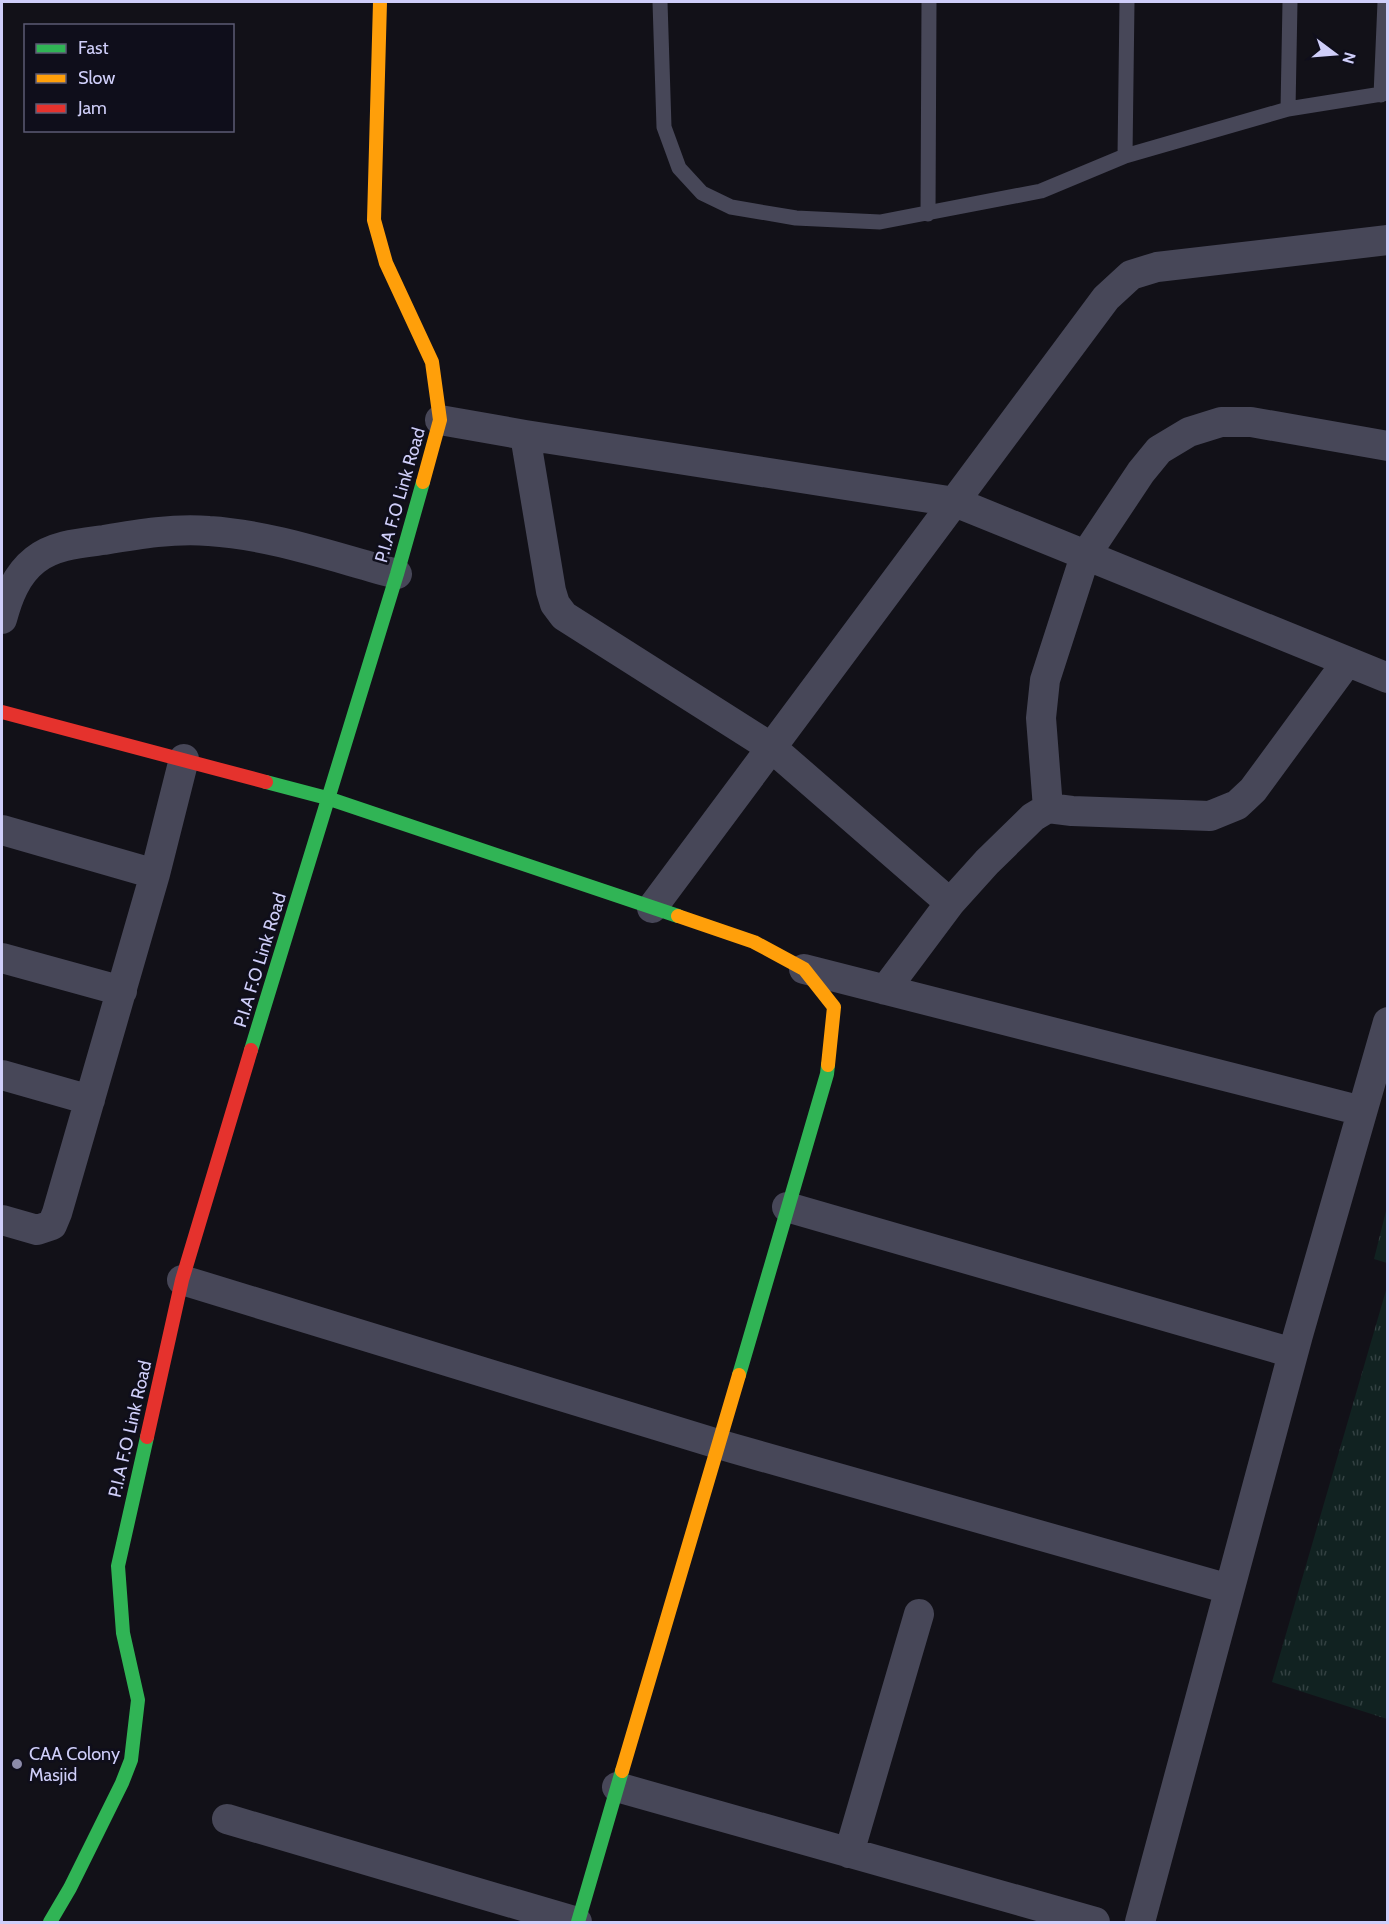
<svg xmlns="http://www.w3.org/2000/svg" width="1389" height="1924" font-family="Cabin,sans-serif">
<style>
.grass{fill:url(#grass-tufts)}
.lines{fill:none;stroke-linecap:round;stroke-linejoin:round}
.lane{stroke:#474758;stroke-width:15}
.street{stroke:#474758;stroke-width:30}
.fast{stroke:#30b455;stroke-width:14}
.slow{stroke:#ff9f0a;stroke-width:14}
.jam{stroke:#e5322d;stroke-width:14}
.poi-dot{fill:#8d8caa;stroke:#0f0e1b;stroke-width:2}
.labels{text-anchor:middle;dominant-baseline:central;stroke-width:5;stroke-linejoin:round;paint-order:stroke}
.street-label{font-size:18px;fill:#cfcef9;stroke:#0f0e1b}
.poi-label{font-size:18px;fill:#cfcef9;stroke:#0f0e1b;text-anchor:start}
</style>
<defs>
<pattern id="grass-tufts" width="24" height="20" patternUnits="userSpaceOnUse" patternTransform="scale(1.5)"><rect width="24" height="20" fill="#112221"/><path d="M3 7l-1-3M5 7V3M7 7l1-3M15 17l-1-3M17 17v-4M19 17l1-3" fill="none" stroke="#334142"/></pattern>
</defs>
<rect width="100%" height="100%" fill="#121118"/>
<path class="grass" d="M1387 1207 1388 1263H1387L1374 1259Z
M1387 1287 1388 1719H1387L1272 1682Z"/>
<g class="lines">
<path class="lane" d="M660 2 664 127 679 168 702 193 731 207 796 218 880 222 1041 191 1125 156 1288 109 1388 93
M1381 95 1385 2
M1288 109 1290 2
M1125 156 1127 2
M928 214 929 2"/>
<path class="street" d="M440 420 525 435 955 502 1388 678
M525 435 551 591 555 604 564 616 772 748 950 903
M2 619C8 597 16 575 35 560 54 545 81 543 104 540 139 534 175 528 209 531 272 535 336 558 397 574
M1048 808 1041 718 1045 680 1085 556 1141 472 1159 450 1189 432 1221 422H1251L1388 446
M2 830 155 874
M652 908 1106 298 1131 275 1157 267 1388 240
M2 958 122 991
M804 969 1362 1111
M885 990 950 903 987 862 1033 817 1048 808 1072 811 1210 816 1237 805 1253 790 1347 662
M2 1075 90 1100
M787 1207 1293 1353
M2 1220 37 1230 52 1225 57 1213 155 874 184 759
M182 1280 718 1444 1229 1589
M617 1787 1095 1922
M227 1819 577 1922
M849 1853 919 1614
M1140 1922 1298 1335 1388 1022"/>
<path class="fast" d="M266 782 327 798 678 916
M251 1050 397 574 423 482
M739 1375 827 1074 828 1065
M50 1922 70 1888 122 1783 131 1760 138 1700 123 1633 118 1566 147 1437
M578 1922 622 1771"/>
<path class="slow" d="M380 2 374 220 386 263 432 362 440 420 423 482
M678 916 754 942 804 969 834 1007 828 1065
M622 1771 739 1375"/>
<path class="jam" d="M2 712 266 782
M147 1437 182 1280 251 1050"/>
</g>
<circle class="poi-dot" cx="17" cy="1764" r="6"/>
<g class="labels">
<g class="street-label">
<text transform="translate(400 495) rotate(-74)">P.I.A F.O Link Road</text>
<text transform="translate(260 960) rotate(-73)">P.I.A F.O Link Road</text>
<text transform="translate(130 1429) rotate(-77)">P.I.A F.O Link Road</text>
</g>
<g class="poi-label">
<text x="29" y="1754">CAA Colony<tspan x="29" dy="21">Masjid</tspan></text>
</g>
</g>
<rect width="1389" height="1924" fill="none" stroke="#cfcef9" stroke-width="6"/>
<rect x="24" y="24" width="210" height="108" fill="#0f0e1b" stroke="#5c5b74" stroke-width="1.5"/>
<rect x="36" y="44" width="30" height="9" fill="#30b455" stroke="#5c5b74" stroke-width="1.5"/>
<text x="78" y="54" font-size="18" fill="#cfcef9">Fast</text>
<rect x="36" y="74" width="30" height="9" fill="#ff9f0a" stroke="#5c5b74" stroke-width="1.5"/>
<text x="78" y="84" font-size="18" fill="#cfcef9">Slow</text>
<rect x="36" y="104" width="30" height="9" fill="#e5322d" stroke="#5c5b74" stroke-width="1.5"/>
<text x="78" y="114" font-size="18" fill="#cfcef9">Jam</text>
<g transform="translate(1335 54) rotate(106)" stroke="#0f0e1b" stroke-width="4.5" paint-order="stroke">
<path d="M0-4.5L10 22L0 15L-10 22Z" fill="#cfcef9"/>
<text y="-9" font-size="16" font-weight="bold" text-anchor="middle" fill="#cfcef9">N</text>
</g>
</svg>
